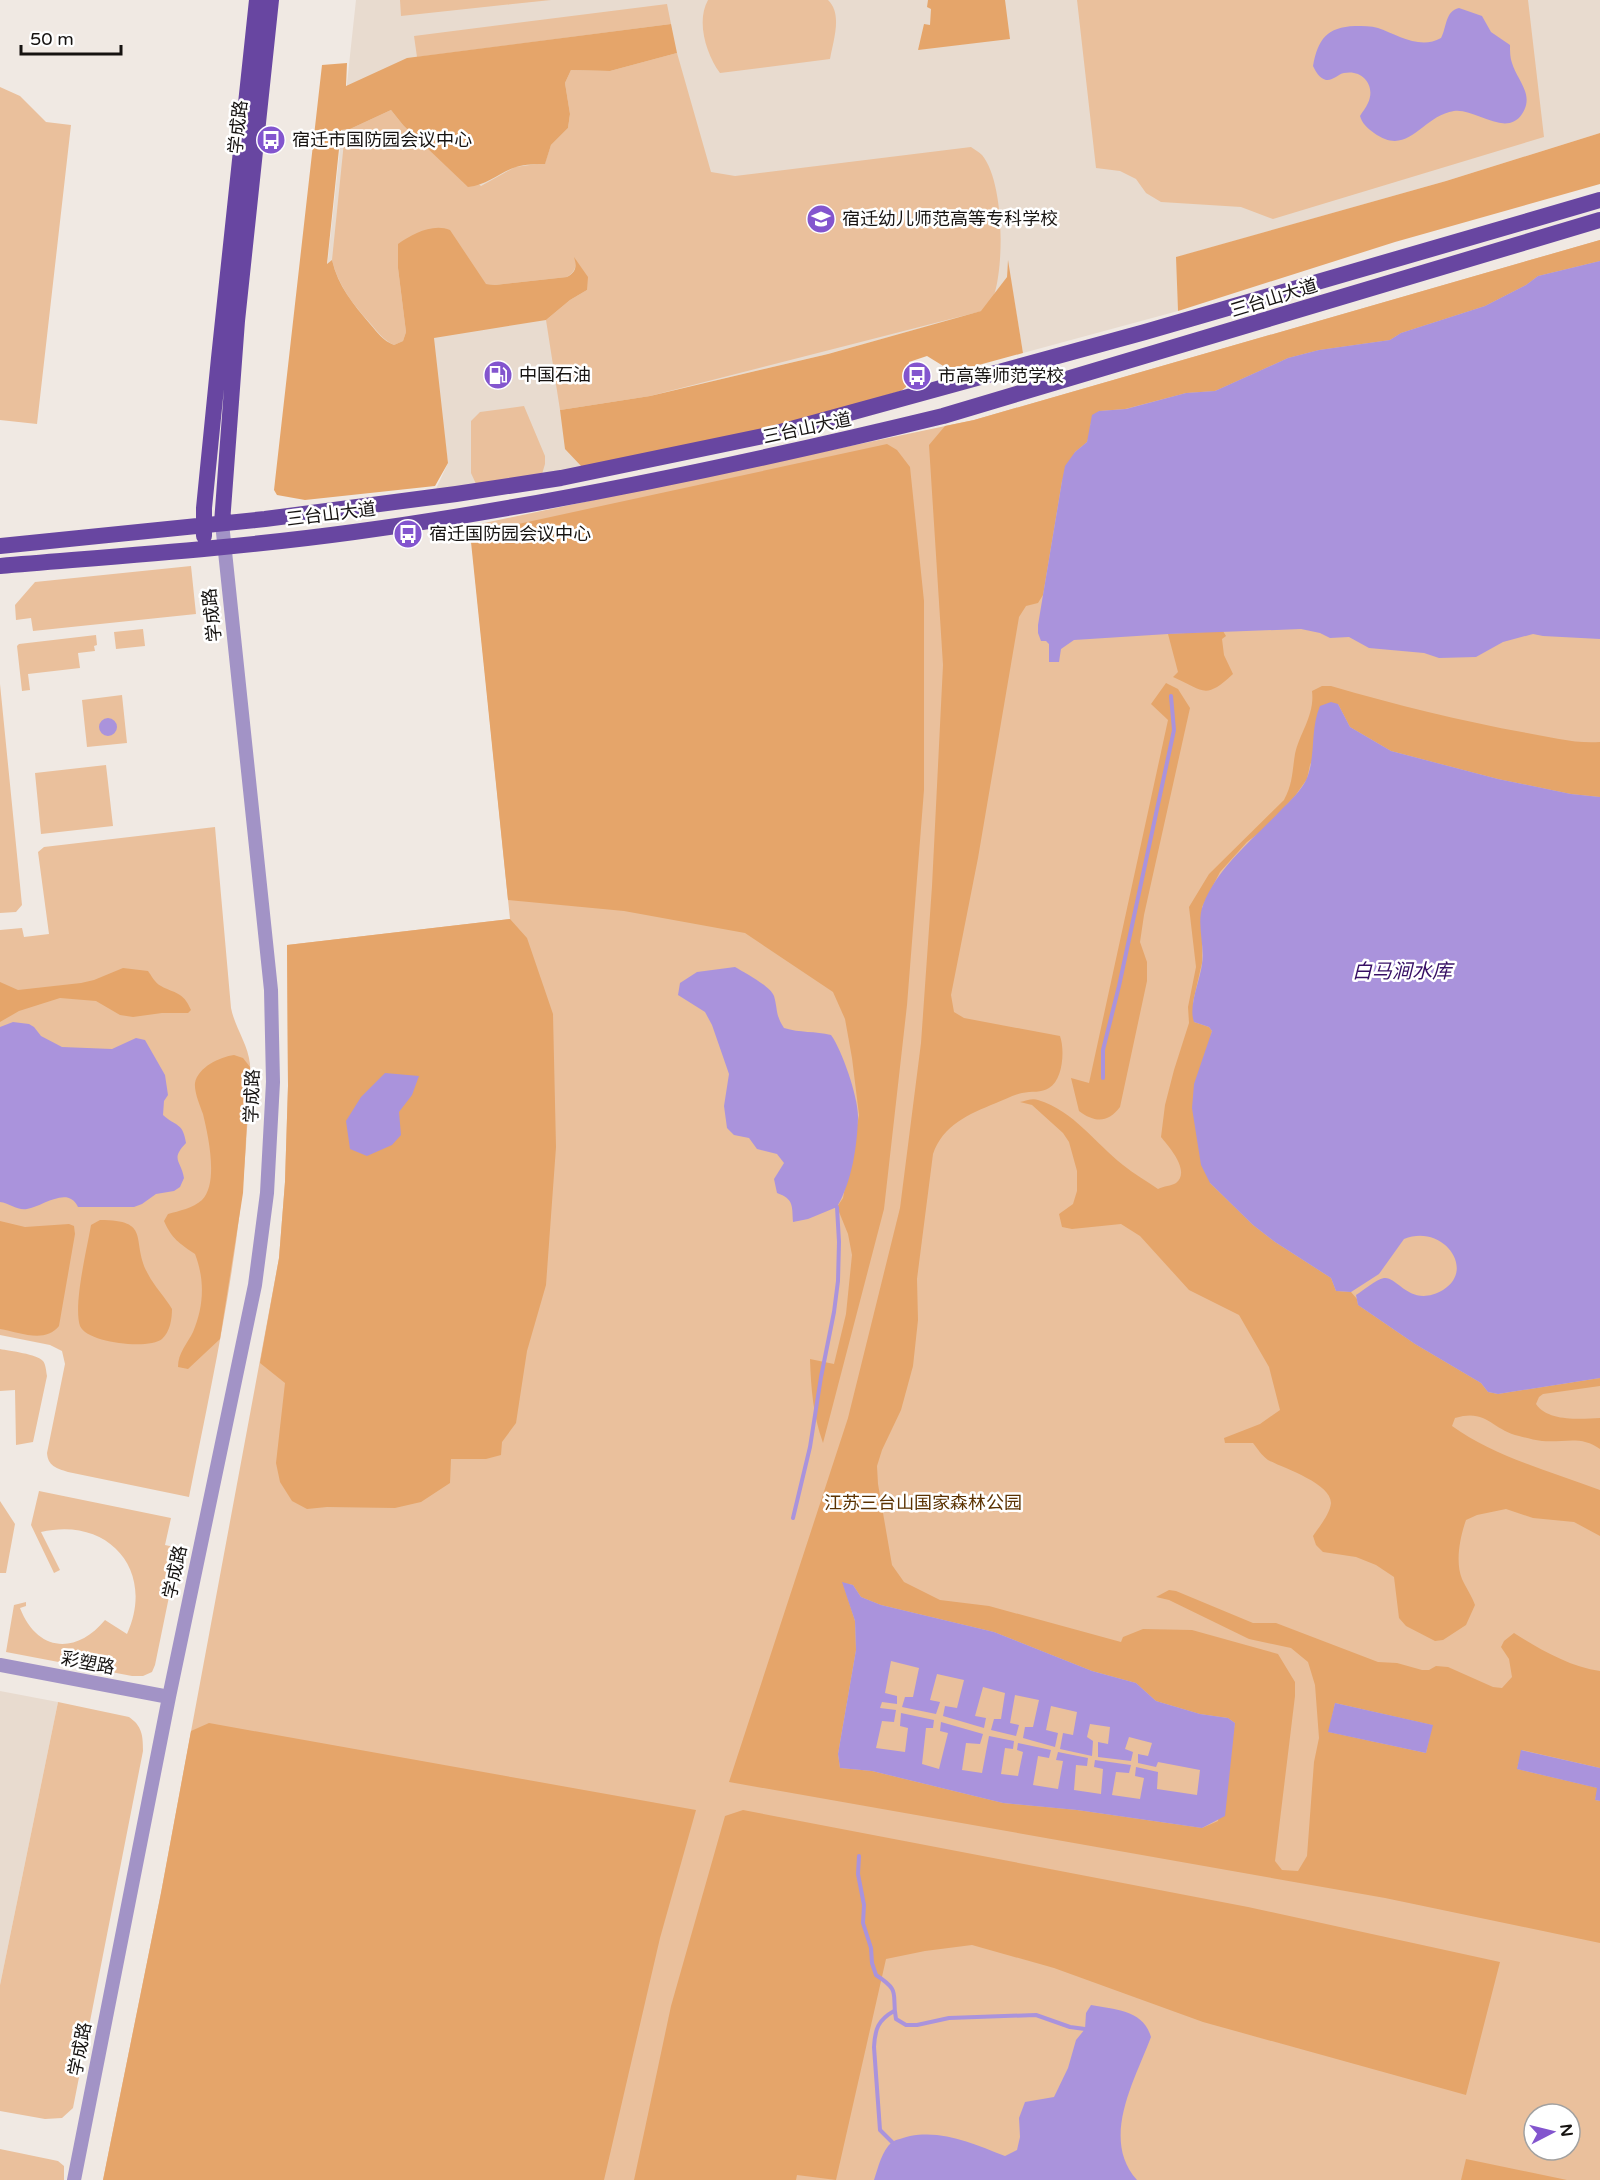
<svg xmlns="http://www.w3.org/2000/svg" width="1600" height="2180" font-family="'Varela Round','Noto Sans SC',sans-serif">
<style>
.built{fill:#e8dbcf}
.green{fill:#eac09c;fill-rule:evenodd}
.forest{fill:#e5a56a;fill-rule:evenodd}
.water{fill:#aa93dc;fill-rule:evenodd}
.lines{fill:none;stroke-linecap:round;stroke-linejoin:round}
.stream{stroke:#aa93dc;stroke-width:4}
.minor{stroke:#a293c6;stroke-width:14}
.major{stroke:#6846a1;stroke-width:16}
.labels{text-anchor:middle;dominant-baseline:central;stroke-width:5;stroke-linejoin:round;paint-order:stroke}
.street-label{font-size:18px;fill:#161311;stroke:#fff}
.poi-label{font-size:18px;fill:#161311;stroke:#fff;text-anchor:start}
.park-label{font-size:18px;fill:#5b3201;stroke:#fff}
.water-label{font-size:20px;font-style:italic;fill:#360e64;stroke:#fff}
</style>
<rect width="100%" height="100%" fill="#f0e9e3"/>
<path class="built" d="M356 0H1600V133L1446 181 1177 257 1178 311 1023 353 1008 264 1007 277 982 311 828 354 650 396 560 410 582 467 435 491 448 463 442 418 311 416Z
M0 1691 58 1702 0 1985Z"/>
<path class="green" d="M400 0H551L401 16Z
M708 0H828C843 14 833 41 830 59L720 73C706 54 696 21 708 0Z
M1077 0H1528L1544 137 1273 219 1241 207 1161 202 1146 193 1136 179 1120 171 1096 168Z
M667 4 671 24 417 57 414 36Z
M677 53 711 172 735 176 971 147C974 149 979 152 982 155 1004 182 1004 260 995 292 993 299 986 306 982 311L650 396 560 410 546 320 570 300 587 290 575 259C577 268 574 272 567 277L495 285 485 284 449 230 398 268 406 332 403 341 394 345C382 339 378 332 369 322 352 303 338 285 332 260L344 142 350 129 391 110 403 125 481 186 515 167 545 163 551 145 568 128 570 114 565 83 571 70 610 71Z
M0 87 20 96 46 122 71 125 37 424 0 420Z
M1600 240V2180H103L161 1893 279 1258 285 1182 288 1086 287 945 510 919 470 526 974 420ZM1534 2114H1570V2150H1534Z
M524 406 545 456V464L542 474 476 484 471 473V421L480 412Z
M191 566 196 614 33 631 31 618 16 620 15 605 35 582Z
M143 629 145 646 116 649 114 632Z
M96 635 97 645 94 646 95 651 78 653 80 668 28 674 30 690 22 691 17 646 19 644Z
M0 684 22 905 16 912 0 913Z
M122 695 127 743 87 747 82 700Z
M106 765 113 826 41 834 35 773Z
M215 827 231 1008C235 1028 248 1044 250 1064 252 1091 247 1119 246 1146 238 1265 212 1381 189 1497L68 1472C56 1468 48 1466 47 1453L65 1364 62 1351 50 1345 0 1335V930L22 928 24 937 49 934 38 852 44 847Z
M0 1349C10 1351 37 1354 43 1361 46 1365 46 1371 47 1376L33 1442 16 1445 15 1390 0 1391Z
M39 1491 171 1518 165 1545 179 1548 155 1665 152 1672 143 1676H132L6 1652 14 1605 26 1602V1606L20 1608C37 1652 76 1655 105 1620L127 1634C156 1570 108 1516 41 1532L60 1570 54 1573 31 1525Z
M0 1501 15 1524 6 1573H0Z
M58 1702 129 1717C142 1726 143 1735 143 1751L73 2108 62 2118 45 2119 0 2111V1985Z
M0 2149 58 2161 64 2166V2180H0Z"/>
<path class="forest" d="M928 0H1005L1010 39 918 50 924 24 930 25 931 9 927 7Z
M671 24 677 53 610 71 571 70 565 83 570 114 568 128 551 145 545 164C536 164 526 164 516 167 498 173 488 185 468 187L403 125 391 110 350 129 341 130 327 264 332 260C338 286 353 304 370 324 378 333 382 340 394 345L403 341 406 332 398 268V244C412 234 433 223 450 230L486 284 495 285 567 277C576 272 577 267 574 257L588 277 587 290 570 300 546 320 434 338 447 454 448 463 435 486 305 500 277 495 274 490 322 65 347 63 346 86 407 58Z
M1600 133V184L1395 242 1178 311 1176 257 1446 181Z
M1600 240V261L1538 276 1526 285 1485 306 1401 333 1390 340 1319 350 1288 358 1215 391 1186 393 1125 409 1099 411 1090 425V433L1087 442 1075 452 1062 481 1043 595 1038 603 1026 606 1019 617 978 858 951 995 954 1012 964 1018 1060 1036C1065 1050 1063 1080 1049 1088 1042 1093 1031 1091 1022 1093 1013 1095 1004 1100 996 1103 969 1114 943 1125 933 1154L917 1279 918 1320 913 1366 901 1410 882 1450 877 1466 878 1484 892 1565 904 1582 940 1600 989 1606 1121 1642 1123 1637 1143 1629 1192 1630 1278 1654 1295 1682V1696L1275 1861 1282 1870 1298 1871 1307 1856 1314 1762 1319 1738 1315 1685 1308 1662 1291 1648 1249 1639 1169 1600 1156 1597 1169 1590 1176 1591 1253 1623H1276L1378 1662 1397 1663 1422 1670H1429L1436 1666 1448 1667 1493 1687 1502 1688 1512 1677 1509 1659 1501 1647 1504 1641 1514 1633C1539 1649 1570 1667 1600 1671V1768L1522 1750 1517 1769 1598 1788 1595 1800 1600 1801V1943L1385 1898 729 1782 848 1418 900 1208 921 1043 932 886 943 665 929 445 945 426 974 420ZM843 1583 853 1585 861 1597 881 1605 994 1632 1092 1671 1136 1683 1156 1701 1200 1714 1228 1718 1235 1723 1218 1821 1202 1828 1077 1810 1003 1803 872 1771 840 1768 838 1754 856 1650 855 1621ZM1335 1703 1432 1725 1426 1753 1329 1732Z
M1008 260 1023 353 953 372 927 356 909 362 906 387 901 391 769 429 582 467 565 449 560 410 650 396 828 354 981 311 1007 277Z
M887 444 897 450 910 467 924 601V790L907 1005 884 1209 823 1443C813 1415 811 1388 810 1359L834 1364 846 1314 852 1255 848 1234 837 1207 843 1198 859 1115 852 1058 845 1019 833 992 745 933 624 911 508 900 471 542 482 532 495 529Z
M1223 631 1226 636 1222 639 1224 655 1233 674C1204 701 1204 690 1173 677L1178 672 1168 634Z
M1166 683 1178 689 1190 708 1144 915 1140 942 1147 962V981L1120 1107C1108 1123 1095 1123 1079 1111L1071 1078 1089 1083 1168 720 1151 704Z
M1322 686H1331C1396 705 1461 721 1527 733 1551 737 1576 744 1600 742V797L1571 794 1498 779 1391 751 1350 727 1338 704 1310 765 1307 779 1295 796 1263 830 1247 842 1220 872 1202 907V963L1193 1002 1194 1022 1209 1027 1212 1031 1206 1054 1210 1183 1253 1225 1275 1242 1331 1278 1336 1291 1351 1292 1357 1299 1358 1305 1415 1344 1481 1383 1488 1392 1498 1394 1600 1378V1386L1543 1394 1539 1397 1536 1404C1548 1422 1581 1419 1600 1418V1449C1581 1435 1564 1443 1542 1441 1534 1440 1527 1438 1519 1436 1492 1430 1487 1408 1455 1418L1452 1426C1495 1457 1550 1471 1600 1490V1536L1574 1522 1533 1518 1506 1509 1477 1515 1466 1520C1460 1537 1455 1562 1462 1579 1466 1588 1472 1596 1475 1605L1466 1625 1443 1640 1435 1641 1406 1626 1399 1618 1394 1577 1376 1565 1356 1557 1323 1552 1316 1545 1313 1536C1319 1527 1330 1514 1331 1503 1331 1483 1283 1468 1268 1460 1262 1456 1257 1448 1253 1443H1225L1224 1438 1260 1424 1280 1410 1269 1367 1239 1315 1189 1290 1140 1236 1121 1224 1072 1229 1062 1227 1059 1214 1073 1204 1077 1191V1171L1069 1142 1063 1133 1032 1105 1020 1102C1026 1101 1032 1098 1038 1100 1074 1111 1095 1143 1123 1165 1134 1174 1147 1181 1158 1189 1164 1186 1171 1186 1176 1183 1191 1171 1169 1147 1161 1137L1165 1105 1174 1070 1189 1023 1188 1007 1196 967 1189 907 1209 874 1284 800C1293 783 1292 772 1295 754 1300 732 1315 715 1312 691Z
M510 919 527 938 553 1014 556 1147 546 1285 527 1351 516 1423 502 1442 501 1455 486 1459H451L450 1483 421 1502 395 1508 327 1507 307 1509 292 1501 280 1482 276 1463 285 1383 260 1363 279 1258 285 1182 288 1086 287 945Z
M123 968 148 971C151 975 155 983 161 986 175 994 183 991 191 1010L188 1013H162L133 1017 120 1015 96 1001 60 998 19 1011 0 1022V982L18 990 81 983 94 980Z
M234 1055 243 1058 250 1067 243 1193 220 1339 188 1369 178 1367C178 1353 187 1344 193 1332 204 1306 205 1280 195 1254 179 1243 172 1239 164 1221L168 1214C179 1211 193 1208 202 1200 219 1183 208 1135 203 1114 200 1106 194 1092 195 1083 198 1067 220 1057 234 1055Z
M100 1220C153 1220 130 1241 148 1274 154 1286 165 1297 172 1309 172 1319 170 1332 162 1339 149 1350 87 1343 80 1326 73 1305 87 1249 91 1225Z
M0 1221 25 1227 69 1224 74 1226 75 1234 59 1326C45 1344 19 1332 0 1329Z
M209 1723 696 1810 660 1938 604 2180H103L161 1893 191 1731Z
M743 1810 1248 1907 1500 1962 1466 2095 1203 2022 1054 1968 972 1945 925 1951 886 1959 836 2180 797 2175 796 2180H634L671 2006 725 1816Z
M1466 2159 1567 2180H1461Z"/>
<path class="water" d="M1459 8 1482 16 1491 32 1510 45C1510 51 1510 58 1512 63 1517 80 1535 95 1522 114 1506 138 1475 108 1454 111 1421 116 1409 158 1374 133 1367 128 1362 123 1360 116 1362 112 1366 108 1368 103 1376 86 1363 69 1344 73 1338 74 1333 81 1326 80 1319 78 1316 72 1313 66 1318 39 1327 27 1355 26 1363 26 1371 26 1378 28 1398 35 1420 50 1441 38 1447 27 1445 11 1459 8Z
M1600 261V639L1543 636 1533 634 1503 642 1476 657 1439 658 1424 653 1369 648 1349 637 1330 638 1320 633 1301 629 1168 634 1074 640 1061 649 1059 662H1049V644L1046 641H1041L1038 633V625L1062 481 1065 466 1075 452 1087 442 1092 415 1099 411 1126 409 1186 393 1215 391 1288 358 1319 350 1390 340 1401 333 1485 306 1526 285 1538 276Z
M1331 702 1338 704 1350 727 1391 751 1498 779 1571 794 1600 797V1378L1498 1394 1488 1392 1481 1383 1415 1344 1358 1305 1356 1295C1364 1290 1375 1280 1384 1278 1398 1276 1410 1309 1443 1290 1477 1269 1442 1223 1404 1239L1379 1274 1351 1292 1336 1291 1331 1278 1275 1242 1253 1225 1210 1183 1201 1165 1192 1108 1194 1084 1212 1031 1209 1027 1194 1022C1188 1006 1200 981 1202 964 1205 945 1196 923 1203 905 1219 865 1253 840 1281 810 1290 801 1302 790 1307 778 1316 755 1310 729 1320 706Z
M99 727a9 9 0 1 1 18 0a9 9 0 1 1-18 0Z
M735 967C745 973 770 986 774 996 778 1010 775 1014 784 1028 800 1033 815 1031 831 1035 842 1050 859 1099 858 1118 857 1147 852 1181 837 1207L808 1219 793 1222C792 1206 794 1199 777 1193L774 1179 784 1163 777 1154 757 1149 749 1138 734 1135 727 1128 724 1106 729 1074 712 1025 705 1012 678 995 680 983 697 972Z
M13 1022 29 1024 34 1027 41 1036 62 1047 112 1049 136 1038 145 1040 165 1075 168 1095 164 1101 163 1115C176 1127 183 1122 186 1143 170 1160 181 1160 184 1178L180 1187 174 1191 156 1194 142 1204 134 1207H78C68 1185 42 1207 27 1209 18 1211 9 1203 0 1202V1027Z
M385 1073 419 1076 412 1095 399 1112 401 1135 392 1145 367 1156 350 1149 346 1121 361 1097Z
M842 1582 853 1585 861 1597 881 1605 994 1632 1092 1671 1136 1683 1156 1701 1200 1714 1228 1718 1235 1723 1225 1816 1202 1828 1077 1810 1003 1803 872 1771 840 1768 838 1754 856 1650 855 1621ZM891 1661 919 1668 913 1697H905L902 1707 936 1714 940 1702 930 1700 937 1674 964 1680 957 1708 945 1706 943 1716 984 1728 986 1718 975 1716 983 1687 1005 1693 1001 1719H994L991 1730 1016 1736 1019 1725 1010 1723 1015 1695 1039 1700 1033 1727H1025L1023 1738 1055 1747 1058 1733 1046 1730 1051 1706 1077 1712 1073 1735 1063 1733 1060 1749 1092 1756 1093 1741 1087 1737 1090 1724 1110 1727 1108 1744 1098 1742V1757L1131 1761 1133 1752 1125 1749 1129 1737 1152 1743 1148 1756 1138 1754V1763L1156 1767 1158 1762 1200 1770 1197 1795 1157 1789 1158 1772 1136 1767 1135 1776 1144 1778 1140 1799 1112 1795 1116 1772 1129 1773 1131 1765 1095 1760 1094 1767 1103 1769 1101 1794 1074 1790 1076 1765 1087 1766 1088 1758 1058 1752 1056 1760 1063 1761 1058 1789 1033 1785 1038 1756 1049 1758 1051 1750 1018 1743 1017 1750 1023 1752 1018 1776 1001 1774 1005 1748 1013 1749 1014 1741 989 1736 982 1773 962 1770 966 1743 980 1744 983 1734 941 1722 940 1731 948 1733 939 1769 922 1764 926 1728H933L934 1720 901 1713 900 1726 908 1728 905 1752 876 1748 882 1721 894 1722 896 1710 880 1708 882 1702 897 1704V1696L885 1693Z
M1335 1703 1433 1725 1426 1753 1328 1732Z
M1521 1750 1600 1768V1801L1595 1800 1597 1788 1517 1769Z
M1091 2005C1115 2010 1143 2009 1151 2037 1135 2080 1100 2139 1137 2180H874C878 2168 882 2150 892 2142 897 2139 904 2138 910 2136 945 2130 973 2144 1005 2156L1017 2150 1020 2137 1019 2118 1025 2102 1054 2097 1068 2068 1076 2040 1085 2029 1086 2013Z"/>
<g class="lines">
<path class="stream" d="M1103 1078V1050L1119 986 1174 730 1171 696
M793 1518 810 1447 821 1377 834 1312 838 1281 839 1242 837 1207
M859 1856 858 1874 864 1905 863 1923 871 1948 872 1963 876 1975C902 1992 891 1993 896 2019L906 2025H917L949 2018 1036 2015 1070 2027 1085 2029
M892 2142 880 2130 874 2047C875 2029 878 2020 894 2011"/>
<path class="minor" d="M0 1665 169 1697
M74 2180 169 1697 255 1285 267 1193 273 1082 271 990 222 523"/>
<path class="major" d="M222 523 237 321 271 0
M204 536V508L219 358 257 0
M0 546 265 519 456 494 561 478 773 434 1145 332 1600 200
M0 566C118 556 237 548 354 532 552 505 749 463 943 416L1600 220"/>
</g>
<defs>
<g id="bus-disc" transform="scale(1.5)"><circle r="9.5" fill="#8355ce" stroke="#fff"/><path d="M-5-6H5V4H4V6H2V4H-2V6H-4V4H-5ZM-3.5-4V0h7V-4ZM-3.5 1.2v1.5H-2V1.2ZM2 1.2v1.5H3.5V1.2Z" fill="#fff"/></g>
<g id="university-disc" transform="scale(1.5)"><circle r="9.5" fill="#8355ce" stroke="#fff"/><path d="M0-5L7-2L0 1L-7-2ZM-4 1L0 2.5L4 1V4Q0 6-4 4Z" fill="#fff"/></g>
<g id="fuel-disc" transform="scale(1.5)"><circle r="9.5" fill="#8355ce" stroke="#fff"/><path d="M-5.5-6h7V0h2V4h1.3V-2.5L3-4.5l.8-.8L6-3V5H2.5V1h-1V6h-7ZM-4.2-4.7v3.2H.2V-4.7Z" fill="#fff"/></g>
</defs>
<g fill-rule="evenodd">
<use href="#bus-disc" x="271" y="140"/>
<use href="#university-disc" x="821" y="219"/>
<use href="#fuel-disc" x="498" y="375"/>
<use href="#bus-disc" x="917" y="376"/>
<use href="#bus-disc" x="408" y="534"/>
</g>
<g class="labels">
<g class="street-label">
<text transform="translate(238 127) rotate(-84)">学成路</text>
<text transform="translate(1274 298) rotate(-17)">三台山大道</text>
<text transform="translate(807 428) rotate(-12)">三台山大道</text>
<text transform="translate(331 514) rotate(-7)">三台山大道</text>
<text transform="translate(212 615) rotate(-96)">学成路</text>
<text transform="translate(252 1096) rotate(-88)">学成路</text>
<text transform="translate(175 1572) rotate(-78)">学成路</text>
<text transform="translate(88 1663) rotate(11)">彩塑路</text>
<text transform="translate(80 2049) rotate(-79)">学成路</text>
</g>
<g class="poi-label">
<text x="292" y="140">宿迁市国防园会议中心</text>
<text x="842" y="219">宿迁幼儿师范高等专科学校</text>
<text x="519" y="375">中国石油</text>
<text x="938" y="376">市高等师范学校</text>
<text x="429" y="534">宿迁国防园会议中心</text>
</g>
<g class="park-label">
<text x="923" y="1503">江苏三台山国家森林公园</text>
</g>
<g class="water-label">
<text x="1402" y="972">白马涧水库</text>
</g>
</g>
<g transform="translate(1552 2132) rotate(83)"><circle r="28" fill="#ffffff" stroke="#a2a1a0" stroke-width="1.5"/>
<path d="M0-4.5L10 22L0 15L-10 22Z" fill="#8355ce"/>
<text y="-9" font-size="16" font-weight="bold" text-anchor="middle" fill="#161311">N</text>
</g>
<path d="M21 45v9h100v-9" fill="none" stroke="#161311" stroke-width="3"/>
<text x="30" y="45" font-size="18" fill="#161311" stroke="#ffffff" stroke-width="4.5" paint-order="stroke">50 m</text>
</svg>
